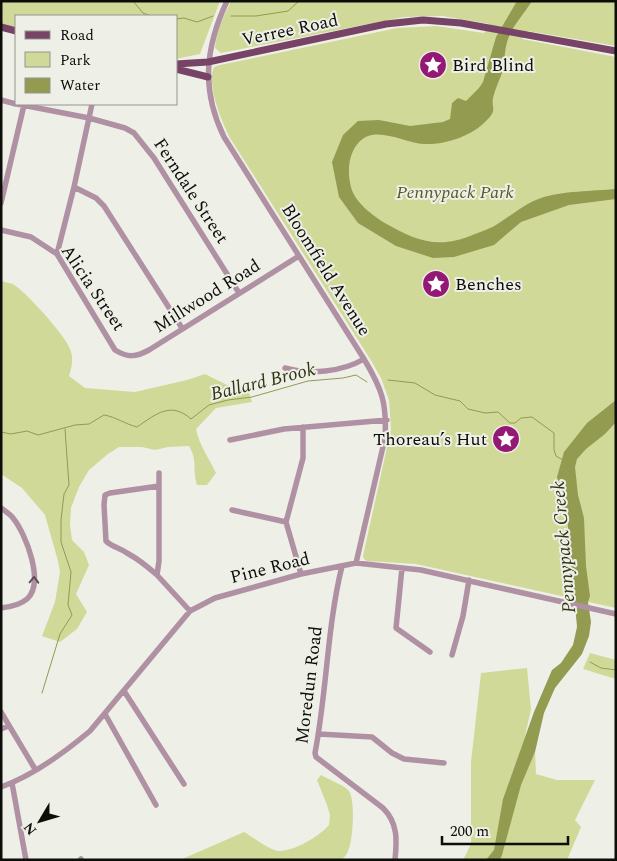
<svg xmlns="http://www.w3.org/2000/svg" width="617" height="861" font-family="Spectral,serif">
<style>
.green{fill:#d0d998}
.water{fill:#929b4f}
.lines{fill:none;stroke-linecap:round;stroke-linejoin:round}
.stream{stroke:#929b4f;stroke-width:1}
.minor{stroke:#b091a4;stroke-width:5.5}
.major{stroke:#774366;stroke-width:7}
.oneway{stroke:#5e4f57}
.labels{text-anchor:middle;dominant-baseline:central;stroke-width:4;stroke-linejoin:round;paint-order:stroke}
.street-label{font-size:18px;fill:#0d0d0a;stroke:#eef0e7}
.poi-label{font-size:18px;fill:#0d0d0a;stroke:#eef0e7;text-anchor:start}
.park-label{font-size:18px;font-style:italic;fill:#555b22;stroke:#eef0e7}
.water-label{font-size:19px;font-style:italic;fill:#323514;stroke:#eef0e7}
</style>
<rect width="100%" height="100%" fill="#eef0e7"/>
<path class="green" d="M1 1H220L200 54 176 59V16H16V28L1 25Z
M231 1H616V46L528 31 522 39 616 57V608L416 564 367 561 364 559 363 556 391 429 389 400 381 378 372 362 230 138C222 122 206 84 214 67L220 65 397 28 436 26 484 33 490 24 442 16 404 17 221 53 215 48C216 31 224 16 231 1Z
M1 281C5 282 9 283 13 284 26 292 65 335 70 349 74 359 72 366 69 376L85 388 135 392 187 380 205 374 229 386H247L252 402 216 408 196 429C199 445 209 458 216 473L207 485H197C192 469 198 461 189 446L168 447 155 450 142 447H119L108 454 89 470 79 487 71 508 70 525 72 540 84 552 89 565 76 594 87 612 77 629 60 642 42 636 55 602 60 572 58 561 45 515 22 488 1 474Z
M590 653 616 660V679L583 669Z
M527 668 531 709 524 741 503 799 523 779 535 752 536 774 557 780H595L575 820 581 827 567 860H463L471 844V762L481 673Z
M321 775C329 780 342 784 348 790 356 797 353 842 348 851 347 855 344 857 341 860H180L244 832C252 837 270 850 278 851 293 852 320 836 329 825L330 815 327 805 317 780Z"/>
<path class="water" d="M517 1H532C524 14 513 25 508 39 504 50 505 62 502 73 499 81 495 89 493 98 491 109 498 109 486 121 472 136 445 145 424 144 404 143 377 125 360 141 348 153 347 172 351 187 354 201 372 215 383 222 416 241 438 250 475 234 483 231 492 228 499 223 513 214 526 203 541 198 561 191 594 191 616 189V199L569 205 521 222 494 245 454 257 433 258 396 246 358 223 339 197 332 162 343 135 358 121 379 120 410 126 443 122 450 119 452 103 458 98 466 101 479 88 483 82 496 37Z
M616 400V422L605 434 586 449 577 459 575 467 578 495 584 518 586 566 590 596 588 602 591 622 589 636 582 654 555 688 544 713 535 752 521 785 502 855 500 860H486L494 850 503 799 534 712 552 670 561 663 573 645 577 627 567 516 557 477 564 452 587 423Z"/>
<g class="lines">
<path class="stream" d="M133 1 143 13 151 16
M231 16H256L288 11 299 1
M176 19 184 18 197 22 213 16
M388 380 415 383 435 395 460 401 468 409 485 413 498 412 510 423H515L521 418 532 417 554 433V450L556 456 563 460
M1 432 11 434 27 431 38 435 75 425 89 424 104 415C116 417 125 424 137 427 156 414 171 401 191 419L209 405 228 400 252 397 308 381 343 378 356 375 367 382
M590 662 601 668 616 670
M42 693 60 634 72 615 68 605 71 572 61 542V520L64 494 69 485 65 429"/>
<path class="minor" d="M227 1C205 48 201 90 224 137L364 359C382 389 387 403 385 438L356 563
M1 100 16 104
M17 104 89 118 125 128 134 133 154 158 239 293
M74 187 96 198 104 206 182 328
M1 203 24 105
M1 230 31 237 57 254 115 350C128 358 136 357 149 350L299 256
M57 254 74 187 92 104
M285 368C309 375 342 372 364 359
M230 440 284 429 387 420
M159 473V486
M159 486V561L157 575C148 567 138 559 127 553 120 548 112 547 106 541L104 505 105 495 110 493Z
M1 508C5 511 10 514 13 518 26 534 45 583 27 599 20 605 10 607 1 608
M232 510 286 522
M342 566C327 627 327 691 315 753L316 757 383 808C398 823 397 840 395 860
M402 568 396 628 430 652
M301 574 286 522 303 458V427
M157 575 190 611
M452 655 463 616 469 580
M124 691 184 784
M1 712 35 769
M105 714 156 805
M1 729 9 726
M319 734 372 737 392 753 404 759 444 763
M12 783 26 860
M1 787C32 776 65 752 90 731L190 611 215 598 301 574 356 563 421 570 616 614
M80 860 81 859"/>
<path class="major" d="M1 27 16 31
M176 64 208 62 386 24 423 20 461 23 616 51
M176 69 208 77"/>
</g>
<defs><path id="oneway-chevron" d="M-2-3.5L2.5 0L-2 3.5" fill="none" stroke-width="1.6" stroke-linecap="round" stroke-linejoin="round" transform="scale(1.25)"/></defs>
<use class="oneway" href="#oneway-chevron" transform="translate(34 580) rotate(-88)"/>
<defs>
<g id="sight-disc" transform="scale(1.4375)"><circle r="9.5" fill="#931975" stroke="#eef0e7"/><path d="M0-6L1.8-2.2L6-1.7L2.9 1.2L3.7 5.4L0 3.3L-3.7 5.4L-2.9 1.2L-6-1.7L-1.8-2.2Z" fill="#fff"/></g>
</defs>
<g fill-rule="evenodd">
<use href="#sight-disc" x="433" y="65"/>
<use href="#sight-disc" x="436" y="284"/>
<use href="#sight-disc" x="506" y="439"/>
</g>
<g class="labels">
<g class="street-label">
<text transform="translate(290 30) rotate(-12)">Verree Road</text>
<text transform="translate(191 191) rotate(57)">Ferndale Street</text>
<text transform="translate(326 270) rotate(58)">Bloomfield Avenue</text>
<text transform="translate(93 288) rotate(56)">Alicia Street</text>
<text transform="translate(207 296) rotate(-32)">Millwood Road</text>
<text transform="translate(270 568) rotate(-14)">Pine Road</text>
<text transform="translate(309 685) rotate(-83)">Moredun Road</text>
</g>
<g class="poi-label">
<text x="452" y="65">Bird Blind</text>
<text x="455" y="284">Benches</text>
<text x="487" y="439" text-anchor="end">Thoreau’s Hut</text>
</g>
<g class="park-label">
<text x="455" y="192">Pennypack Park</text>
</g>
<g class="water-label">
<text transform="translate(263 382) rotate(-14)">Ballard Brook</text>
<text transform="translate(564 547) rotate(-95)">Pennypack Creek</text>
</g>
</g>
<rect width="617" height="861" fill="none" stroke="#0d0d0a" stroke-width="5"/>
<rect x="15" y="15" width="162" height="90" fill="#eef0e7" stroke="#94958f"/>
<rect x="25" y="31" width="25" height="8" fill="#774366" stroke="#94958f"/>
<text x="60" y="40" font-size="15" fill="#0d0d0a">Road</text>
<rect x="25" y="52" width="25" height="15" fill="#d0d998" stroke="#94958f"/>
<text x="60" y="65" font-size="15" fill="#0d0d0a">Park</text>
<rect x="25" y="78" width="25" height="15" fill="#929b4f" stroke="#94958f"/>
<text x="60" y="90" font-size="15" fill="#0d0d0a">Water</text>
<g transform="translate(40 821) rotate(232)" stroke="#eef0e7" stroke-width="4" paint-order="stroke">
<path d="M0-4L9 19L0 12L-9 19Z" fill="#0d0d0a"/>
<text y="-8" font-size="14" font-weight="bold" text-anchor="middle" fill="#0d0d0a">N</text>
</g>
<path d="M442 836v8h126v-8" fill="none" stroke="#0d0d0a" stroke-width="2.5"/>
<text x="450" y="836" font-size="15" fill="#0d0d0a" stroke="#eef0e7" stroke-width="4" paint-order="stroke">200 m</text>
</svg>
